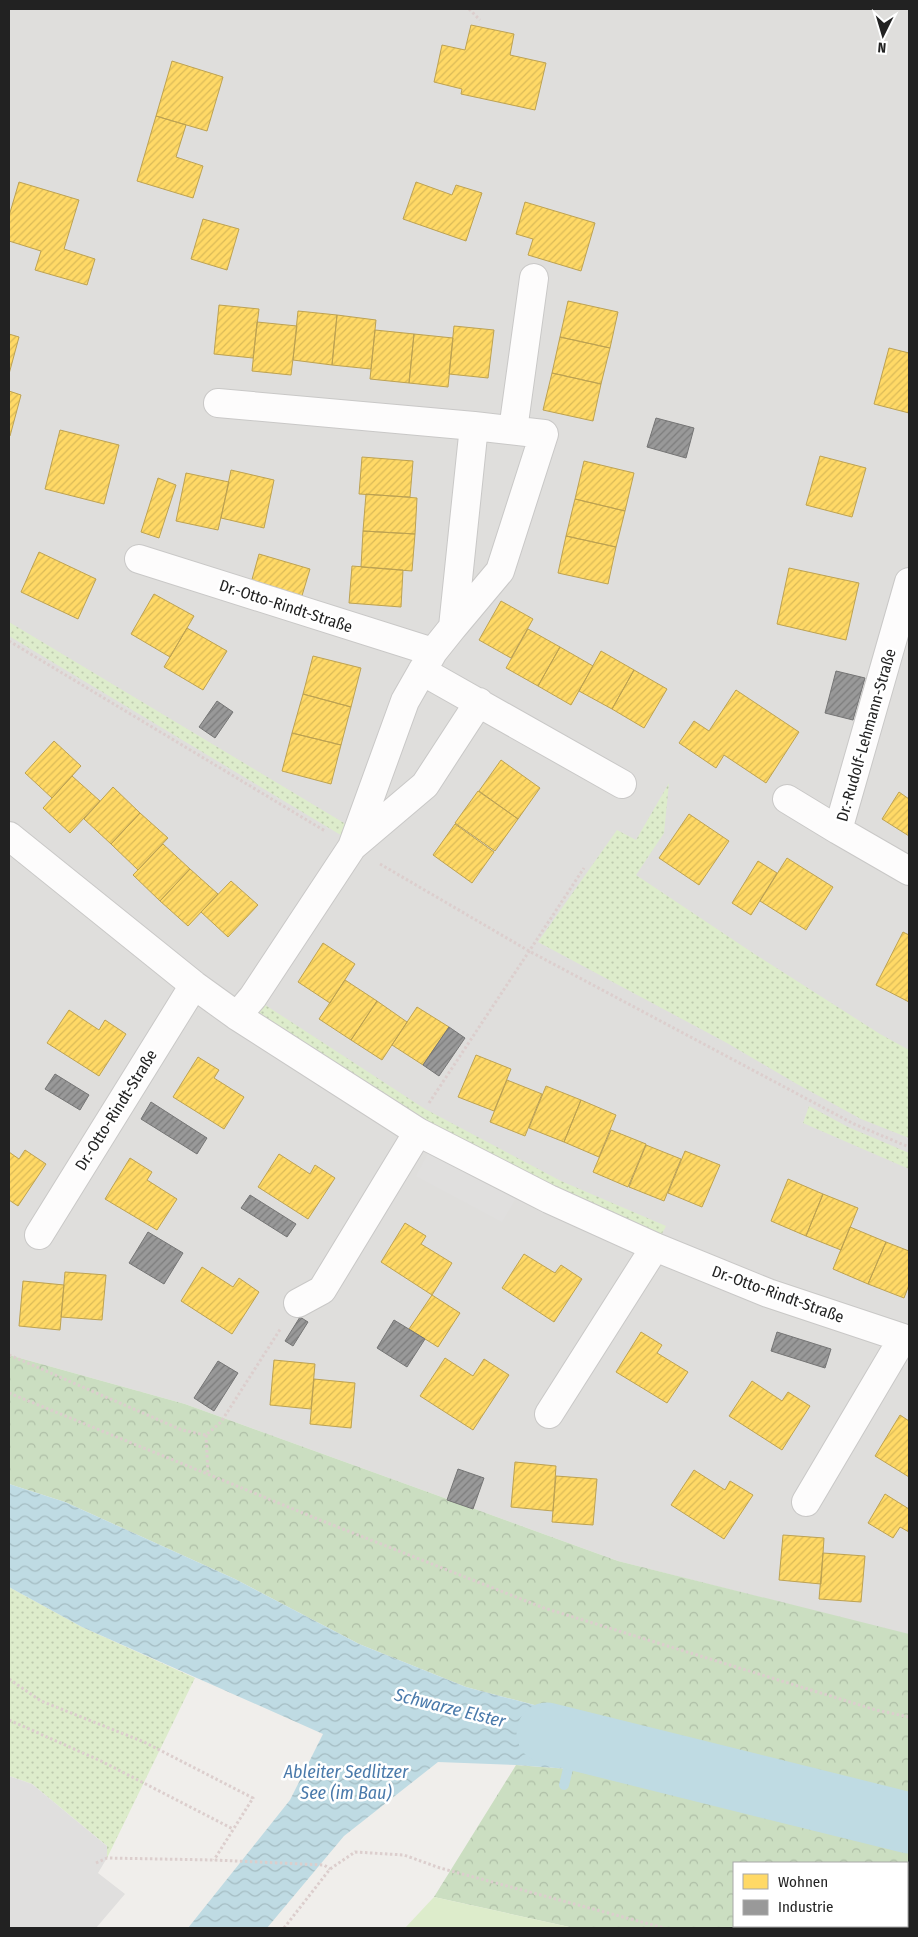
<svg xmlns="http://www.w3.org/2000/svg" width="918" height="1937" font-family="'Fira Sans Condensed',sans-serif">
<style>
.residential{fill:#dfdedc}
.grass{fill:url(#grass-dots)}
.forest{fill:url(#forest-crowns);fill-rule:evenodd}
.garden{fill:#ddeccb}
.parking{fill:#e0dfde}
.water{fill:url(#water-waves)}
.homes{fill:url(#homes-hatch);stroke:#bda252}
.industry{fill:url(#industry-hatch);stroke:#757575}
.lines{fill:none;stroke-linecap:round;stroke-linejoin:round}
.stream{stroke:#bfdbe3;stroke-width:10}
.river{stroke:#bfdbe3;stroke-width:61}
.minor-casing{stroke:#c9c8c7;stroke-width:30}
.path{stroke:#dccecd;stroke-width:3;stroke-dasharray:2.5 2.5;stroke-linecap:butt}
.minor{stroke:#fdfcfc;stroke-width:28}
.labels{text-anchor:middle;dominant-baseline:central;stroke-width:5;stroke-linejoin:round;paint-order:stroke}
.street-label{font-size:16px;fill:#222;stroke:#fff}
.water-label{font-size:18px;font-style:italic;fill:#4a7aab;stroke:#fff}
</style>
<defs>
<pattern id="grass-dots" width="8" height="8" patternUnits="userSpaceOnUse" patternTransform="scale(1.25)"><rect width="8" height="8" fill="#ddeccb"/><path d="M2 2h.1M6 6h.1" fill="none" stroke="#bdcaae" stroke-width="1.8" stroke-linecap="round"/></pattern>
<pattern id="forest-crowns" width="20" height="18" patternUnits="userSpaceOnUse" patternTransform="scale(1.25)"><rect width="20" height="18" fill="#cbdec1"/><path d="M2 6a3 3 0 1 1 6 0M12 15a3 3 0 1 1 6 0" fill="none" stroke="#aebea6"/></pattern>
<pattern id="water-waves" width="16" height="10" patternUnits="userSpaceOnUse" patternTransform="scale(1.25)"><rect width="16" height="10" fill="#bfdbe3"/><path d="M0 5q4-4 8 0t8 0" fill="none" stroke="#a4bcc2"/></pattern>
<pattern id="homes-hatch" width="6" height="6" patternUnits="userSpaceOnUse" patternTransform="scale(1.25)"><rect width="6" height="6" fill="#ffd966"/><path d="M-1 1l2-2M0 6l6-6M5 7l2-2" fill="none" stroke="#daba58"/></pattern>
<pattern id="industry-hatch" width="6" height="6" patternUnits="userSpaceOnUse" patternTransform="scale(1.25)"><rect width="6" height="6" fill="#999"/><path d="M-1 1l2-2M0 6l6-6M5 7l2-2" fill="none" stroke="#7c7c7c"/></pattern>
</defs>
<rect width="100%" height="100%" fill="#f0eeeb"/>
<path class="residential" d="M9 9H909V1635L618 1561 185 1404 9 1355Z"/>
<path class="grass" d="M9 622 349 826 344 837 9 636Z
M669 783 664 833 636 875 756 955 880 1034 909 1050V1138L861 1119 797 1084 727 1043 538 942 617 830 636 840Z
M253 997 425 1109 561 1181 666 1226 655 1247 237 1016Z
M809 1106 848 1127 909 1153V1169L803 1123Z
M9 1587 82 1627 195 1678 107 1858V1846L32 1784 9 1776Z"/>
<path class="forest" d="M9 1355 185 1404 618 1561 909 1634V1928H574L434 1897 516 1765 622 1773 636 1732 466 1687 359 1644 235 1579 65 1502 9 1484ZM734 1863H907V1926H734Z"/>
<path class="garden" d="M434 1897 574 1928H405Z"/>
<path class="parking" d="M435 1140 523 1186 502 1222 416 1176Z
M9 1776 32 1784 107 1846V1858L98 1873 125 1894 96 1928H9Z"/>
<path class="water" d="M9 1484 65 1502 235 1579 359 1644 466 1687 636 1732 622 1773 516 1765 438 1762 344 1836 267 1928H188L290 1800 323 1734 82 1627 9 1587Z"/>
<path class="homes" d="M471 25 514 34 510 55 546 63 535 110 461 94 462 89 434 82 442 45 465 50Z
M172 61 223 77 207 131 156 116Z
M156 116 186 125 176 157 203 166 193 198 137 181Z
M19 182 79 200 64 249 95 259 87 285 35 270 41 251 9 241V216Z
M416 182 452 195 456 185 482 193 466 241 403 219Z
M525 202 595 223 581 271 528 255 533 239 516 234Z
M203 219 239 229 227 270 191 259Z
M568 301 618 312 610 348 560 337Z
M219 305 259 309 253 358 214 354Z
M298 311 337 315 332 365 293 360Z
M337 315 376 320 371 369 332 365Z
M257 322 297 326 291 375 252 371Z
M454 326 494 330 488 378 449 374Z
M375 330 414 334 409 383 370 379Z
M9 334 19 337 9 374Z
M414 334 453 338 448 387 409 383Z
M560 337 610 348 601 384 552 373Z
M889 348 909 353V413L874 404Z
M552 373 601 384 593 421 543 410Z
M9 391 21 395 10 436 9 435Z
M60 430 119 445 104 504 45 489Z
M820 456 866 468 852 517 806 505Z
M362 457 413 461 410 497 359 494Z
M584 461 634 473 625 511 575 499Z
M231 470 274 480 264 528 221 518Z
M186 473 229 482 218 530 176 521Z
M158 478 176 485 159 538 141 532Z
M366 494 417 498 415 534 363 531Z
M575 499 625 511 616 547 566 536Z
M363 531 415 534 412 571 361 567Z
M566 536 616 547 608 584 558 573Z
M39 552 96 579 78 619 21 592Z
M259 554 310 569 301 599 251 583Z
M352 566 403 570 401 607 349 603Z
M789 568 859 583 846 640 777 624Z
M154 594 194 616 170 657 131 634Z
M501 601 533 619 511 658 479 640Z
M187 628 227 651 203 690 164 667Z
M528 629 560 647 538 686 506 668Z
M560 647 593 666 571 705 538 686Z
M601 651 634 670 612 709 579 691Z
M313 656 361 668 351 707 303 694Z
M634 670 667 689 644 728 612 709Z
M736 690 799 732 766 783 724 755 716 768 679 743 694 721 709 731Z
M303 694 351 707 341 745 292 733Z
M292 733 341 745 331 784 282 771Z
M54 741 81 766 52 798 25 773Z
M501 760 540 788 518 819 479 791Z
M72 776 100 801 70 833 43 808Z
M113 787 140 813 111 844 84 819Z
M478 791 518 819 495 851 455 823Z
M899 792 909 799V836L882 819Z
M140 813 168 838 138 870 111 844Z
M689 814 729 841 699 885 659 858Z
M455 824 494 852 472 883 433 855Z
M163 844 190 869 160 901 133 875Z
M787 858 833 887 806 930 760 901Z
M758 861 777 873 751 915 732 903Z
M190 869 218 894 188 926 160 901Z
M231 881 258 905 228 937 201 912Z
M903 932 909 935V1002L876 985Z
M323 943 355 964 330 1003 298 982Z
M345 980 377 1001 351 1040 319 1019Z
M377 1001 407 1022 382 1060 351 1040Z
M417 1007 449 1027 423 1065 392 1045Z
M69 1010 99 1030 105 1020 126 1034 99 1076 47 1043Z
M476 1055 511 1069 494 1111 458 1097Z
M198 1057 219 1070 214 1078 244 1097 224 1129 173 1097Z
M507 1080 542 1094 525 1136 490 1122Z
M546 1086 581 1100 564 1142 529 1128Z
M581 1100 616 1115 599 1157 564 1142Z
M611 1130 646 1144 628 1187 593 1172Z
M646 1145 681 1159 664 1201 629 1187Z
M25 1150 46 1164 18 1206 9 1200V1152L19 1159Z
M685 1151 720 1165 702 1207 668 1193Z
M279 1154 310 1174 315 1165 335 1178 308 1219 258 1187Z
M130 1158 152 1172 147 1180 177 1199 157 1230 105 1199Z
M788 1179 823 1194 806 1236 771 1221Z
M823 1194 858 1208 841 1250 806 1236Z
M405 1223 426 1236 421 1244 452 1263 432 1295 381 1262Z
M850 1227 886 1242 868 1284 833 1269Z
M886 1242 909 1251V1285L904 1298 868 1284Z
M524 1254 555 1273 561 1265 582 1279 554 1322 502 1288Z
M202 1267 233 1287 239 1278 259 1292 232 1334 181 1301Z
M65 1272 106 1275 102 1320 61 1317Z
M23 1281 64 1285 60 1330 19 1326Z
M432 1295 460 1313 438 1347 409 1329Z
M641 1332 662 1345 657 1353 688 1372 667 1403 616 1372Z
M445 1358 473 1376 484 1359 509 1375 473 1430 420 1396Z
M274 1360 315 1364 311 1409 270 1405Z
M314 1379 355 1383 351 1428 310 1424Z
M752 1381 782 1401 788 1392 810 1406 782 1450 729 1416Z
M900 1415 909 1421V1477L875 1456Z
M515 1462 556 1466 553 1511 511 1507Z
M694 1470 725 1490 730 1481 753 1495 724 1539 671 1505Z
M556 1476 597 1479 593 1525 552 1522Z
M885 1494 909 1509V1532L900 1527 893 1538 868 1523Z
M783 1535 824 1538 821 1584 779 1580Z
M823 1553 865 1556 861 1602 819 1599Z"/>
<path class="industry" d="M656 418 694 428 686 458 647 447Z
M836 671 865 678 853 720 825 713Z
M217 701 233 712 215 738 199 727Z
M449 1027 465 1038 439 1076 423 1065Z
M55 1074 89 1095 80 1110 45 1089Z
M151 1102 207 1138 197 1154 141 1119Z
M250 1195 296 1224 287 1237 241 1208Z
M148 1232 183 1253 164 1284 129 1263Z
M300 1317 308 1322 293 1346 285 1341Z
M394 1320 425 1339 407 1367 377 1348Z
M777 1332 831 1349 825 1368 771 1351Z
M218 1361 238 1373 214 1411 194 1398Z
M458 1469 484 1478 473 1509 447 1500Z"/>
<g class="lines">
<path class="stream" d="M564 1785 571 1757"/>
<path class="river" d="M547 1733 909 1823"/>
<g class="minor-casing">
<path id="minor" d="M218 403 474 426 544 434 500 571 453 627
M513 430 534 278
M139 559 433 652
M909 582 838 830 909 871
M422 671 622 784
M787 799 838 830
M9 836 194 985 237 1016 418 1132 549 1199 655 1247 768 1293 909 1340
M353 846 425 785 479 702
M237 1016 253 997 352 847 405 701 433 652 453 627 474 426
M39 1235 194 985
M298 1303 322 1290 418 1132
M549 1414 655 1247
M806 1502 903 1338"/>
</g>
<path class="path" d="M469 9 480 20
M9 641 325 831
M380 864 529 951 854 1124 909 1147
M429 1103 584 868
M9 1355 182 1430 206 1435 221 1422 281 1328
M9 1393 325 1522 544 1608 876 1710 909 1717
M206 1435 208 1474
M9 1679 41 1701 144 1742 253 1798 214 1860
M9 1720 101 1761 233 1829
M96 1863 107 1858 214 1860 324 1865 330 1869
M284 1928 330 1869 355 1852 404 1855 440 1868 664 1928"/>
<use href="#minor" class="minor"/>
</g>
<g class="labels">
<g class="street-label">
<text transform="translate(286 606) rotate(18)">Dr.-Otto-Rindt-Straße</text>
<text transform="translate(866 735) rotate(-74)">Dr.-Rudolf-Lehmann-Straße</text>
<text transform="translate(116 1110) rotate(-58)">Dr.-Otto-Rindt-Straße</text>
<text transform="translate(778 1294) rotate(20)">Dr.-Otto-Rindt-Straße</text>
</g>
<g class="water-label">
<text transform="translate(450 1708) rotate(14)">Schwarze Elster</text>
<text x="346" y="1772">Ableiter Sedlitzer<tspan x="346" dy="21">See (im Bau)</tspan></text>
</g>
</g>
<rect width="918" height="1937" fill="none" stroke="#222222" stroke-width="20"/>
<rect x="733" y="1862" width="175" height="65" fill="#ffffff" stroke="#a7a7a7"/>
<rect x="743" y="1874" width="25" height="15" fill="#ffd966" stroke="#a7a7a7"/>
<text x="778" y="1887" font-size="15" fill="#222222">Wohnen</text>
<rect x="743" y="1900" width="25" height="15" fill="#999999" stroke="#a7a7a7"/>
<text x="778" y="1912" font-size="15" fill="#222222">Industrie</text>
<g transform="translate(883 35) rotate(185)" stroke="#ffffff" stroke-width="4" paint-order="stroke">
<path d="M0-4L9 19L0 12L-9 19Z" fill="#222222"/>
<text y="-8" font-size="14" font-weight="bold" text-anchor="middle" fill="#222222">N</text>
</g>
</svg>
